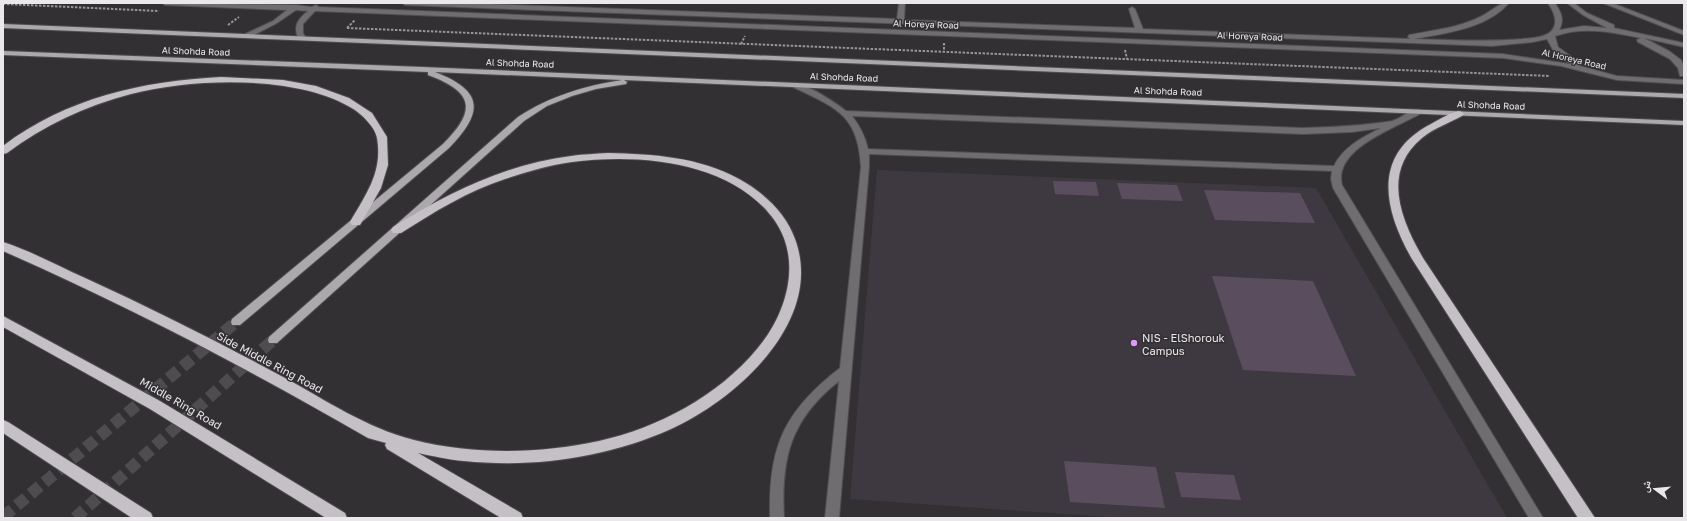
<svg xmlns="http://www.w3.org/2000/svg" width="1687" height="521" font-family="'Golos Text','Noto Naskh Arabic',sans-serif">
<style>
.built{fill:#3e3941}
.green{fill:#5a4d5e}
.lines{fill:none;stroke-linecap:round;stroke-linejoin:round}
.major-tunnel{stroke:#4e4c4f;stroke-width:12;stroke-dasharray:12 6;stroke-linecap:butt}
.minor-casing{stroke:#504d51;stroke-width:2}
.major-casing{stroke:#504d51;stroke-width:2}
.highway-casing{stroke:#504d51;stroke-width:2}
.path{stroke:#979598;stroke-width:2;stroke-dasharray:2.5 1.5;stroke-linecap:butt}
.minor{fill:#6f6d6f;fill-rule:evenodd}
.major{fill:#aca9ad;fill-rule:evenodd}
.highway{fill:#c4c0c5;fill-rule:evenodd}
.poi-dot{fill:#dd99f3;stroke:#333034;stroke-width:1.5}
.labels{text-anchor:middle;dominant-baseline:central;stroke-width:3;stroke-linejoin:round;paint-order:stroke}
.far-street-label{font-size:9px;fill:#eae8eb;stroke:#333034}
.poi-label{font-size:11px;fill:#eae8eb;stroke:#333034;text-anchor:start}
.street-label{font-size:11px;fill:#eae8eb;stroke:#333034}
</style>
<rect width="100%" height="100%" fill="#333034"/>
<path class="built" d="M877 170 1316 188 1507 518H1122L850 499Z"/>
<path class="green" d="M1053 181 1096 182 1099 196 1055 194Z
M1117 183 1177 185 1183 201 1122 199Z
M1204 190 1300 193 1315 223 1215 220Z
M1212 276 1313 281 1356 376 1243 370Z
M1064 461 1156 467 1165 508 1070 502Z
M1175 472 1234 475 1241 500 1181 497Z"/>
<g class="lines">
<path class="major-tunnel" d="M3 517 236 322
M75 518 273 340"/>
<g class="minor-casing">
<path id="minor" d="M162 3 296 5 312 7 316 5 319 7 1503 54 1570 64 1553 50 1547 39 1533 42 1492 46 405 5 402 3H459L897 19 899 3H905L904 20 1135 28 1129 9 1132 7 1135 9 1143 29 1410 39 1408 37 1409 35C1434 30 1459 28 1482 16 1492 11 1498 3 1509 3 1486 29 1446 33 1414 39 1450 40 1486 42 1522 39 1530 38 1542 38 1549 33 1560 25 1554 12 1548 3H1555C1561 12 1565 20 1559 30L1584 26 1607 28 1583 15 1567 3H1574L1587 13 1614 25V28L1684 43V47L1644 38 1669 51 1681 60 1684 66 1683 76H1680L1678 68 1670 59 1638 42 1637 40 1641 38C1612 32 1583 26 1555 36L1558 47 1580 63V66L1617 76 1684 80V84L1617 80 1561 66 1503 58 315 11 303 24V33L306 38 302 40 298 38C293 26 298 19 308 11L296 10 277 23 248 38 244 36 245 34 273 21 287 10 165 5Z
M1603 3H1612L1684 31V35Z
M793 83C803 81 838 104 846 111L1303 128C1333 127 1362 126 1392 121 1401 119 1410 108 1420 110V114C1395 128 1333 149 1342 185L1543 518H1529L1333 188 1331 179 1332 171 869 154V167L839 518H825L839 381C790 420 781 458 784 518H770C768 447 784 411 840 368L861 167C858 114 836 108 793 87ZM852 116 1303 134 1352 132 1381 128C1363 137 1343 147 1334 166L868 149C865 136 860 126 852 116Z"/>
</g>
<g class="major-casing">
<path id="major" d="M3 24 1684 94V98L3 28Z
M3 51 422 67 1684 121V125L624 80 627 82 626 84 596 89 572 96 547 106 524 121 277 343H269L268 340 269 337 518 117C550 96 584 86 622 80L435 72C484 91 484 112 449 148L240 325H232L231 322 232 319 443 144C477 110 474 92 428 75V72L3 55Z"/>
</g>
<g class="highway-casing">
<path id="highway" d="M221 77 283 80 316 86 349 98 372 113 387 137 388 165 381 188 360 225H352L350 222C366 194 383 172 377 138 375 127 363 116 355 110 300 74 193 78 131 94 86 106 44 125 7 153L3 154V146C66 98 143 81 221 77Z
M1459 111 1462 112 1464 114 1462 116C1449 123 1434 128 1422 138 1381 172 1401 220 1423 258L1595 518H1578L1412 259C1384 210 1371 155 1431 124 1440 119 1449 113 1459 111Z
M608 153C653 154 699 157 739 179 763 192 786 213 795 239 825 320 737 399 671 429 606 458 534 468 464 461 449 460 433 456 418 453L521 513 523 518H501L387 449 385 445 386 443 368 438C249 369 128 306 3 251V242C31 251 58 266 85 278 153 309 218 342 283 377 326 400 366 428 414 440 474 455 538 454 599 441 658 428 718 396 757 349 786 315 803 262 775 221 733 161 639 153 572 162 549 165 527 172 505 179 468 191 434 212 401 233H393L391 230 393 227C448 193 506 164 571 156 584 154 596 154 608 153Z
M3 316 160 401 345 513 347 518H326L150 409 3 327Z
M3 420 8 422 151 513 153 518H132L3 433Z"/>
</g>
<path class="path" d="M3 4 159 11
M228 25 239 17
M347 28 1550 76
M347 28 355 20
M944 43V52
M741 44 745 36
M1125 50 1127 59"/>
<use href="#minor" class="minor"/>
<use href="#major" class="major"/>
<use href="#highway" class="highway"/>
</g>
<circle class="poi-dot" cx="1134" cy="343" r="4"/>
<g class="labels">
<g class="far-street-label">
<text transform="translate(926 24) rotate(2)">Al Horeya Road</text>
<text transform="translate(1250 36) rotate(2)">Al Horeya Road</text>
<text transform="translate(196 51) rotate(2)">Al Shohda Road</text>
<text transform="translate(1574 59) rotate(13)">Al Horeya Road</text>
<text transform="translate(520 63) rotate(2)">Al Shohda Road</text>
<text transform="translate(844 77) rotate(2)">Al Shohda Road</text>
<text transform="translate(1168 91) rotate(2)">Al Shohda Road</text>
<text transform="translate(1491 105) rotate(2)">Al Shohda Road</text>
</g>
<g class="poi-label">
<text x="1142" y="337">NIS - ElShorouk<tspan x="1142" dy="13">Campus</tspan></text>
</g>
<g class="street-label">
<text transform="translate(270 362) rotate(28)">Side Middle Ring Road</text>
<text transform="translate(181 403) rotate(30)">Middle Ring Road</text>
</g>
</g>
<rect width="1687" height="521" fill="none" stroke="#eae8eb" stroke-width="8"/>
<g transform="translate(1655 489) rotate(286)" stroke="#333034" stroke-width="3" paint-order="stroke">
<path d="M0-3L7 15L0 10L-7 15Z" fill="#eae8eb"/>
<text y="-6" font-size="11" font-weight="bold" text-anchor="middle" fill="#eae8eb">ش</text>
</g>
</svg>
